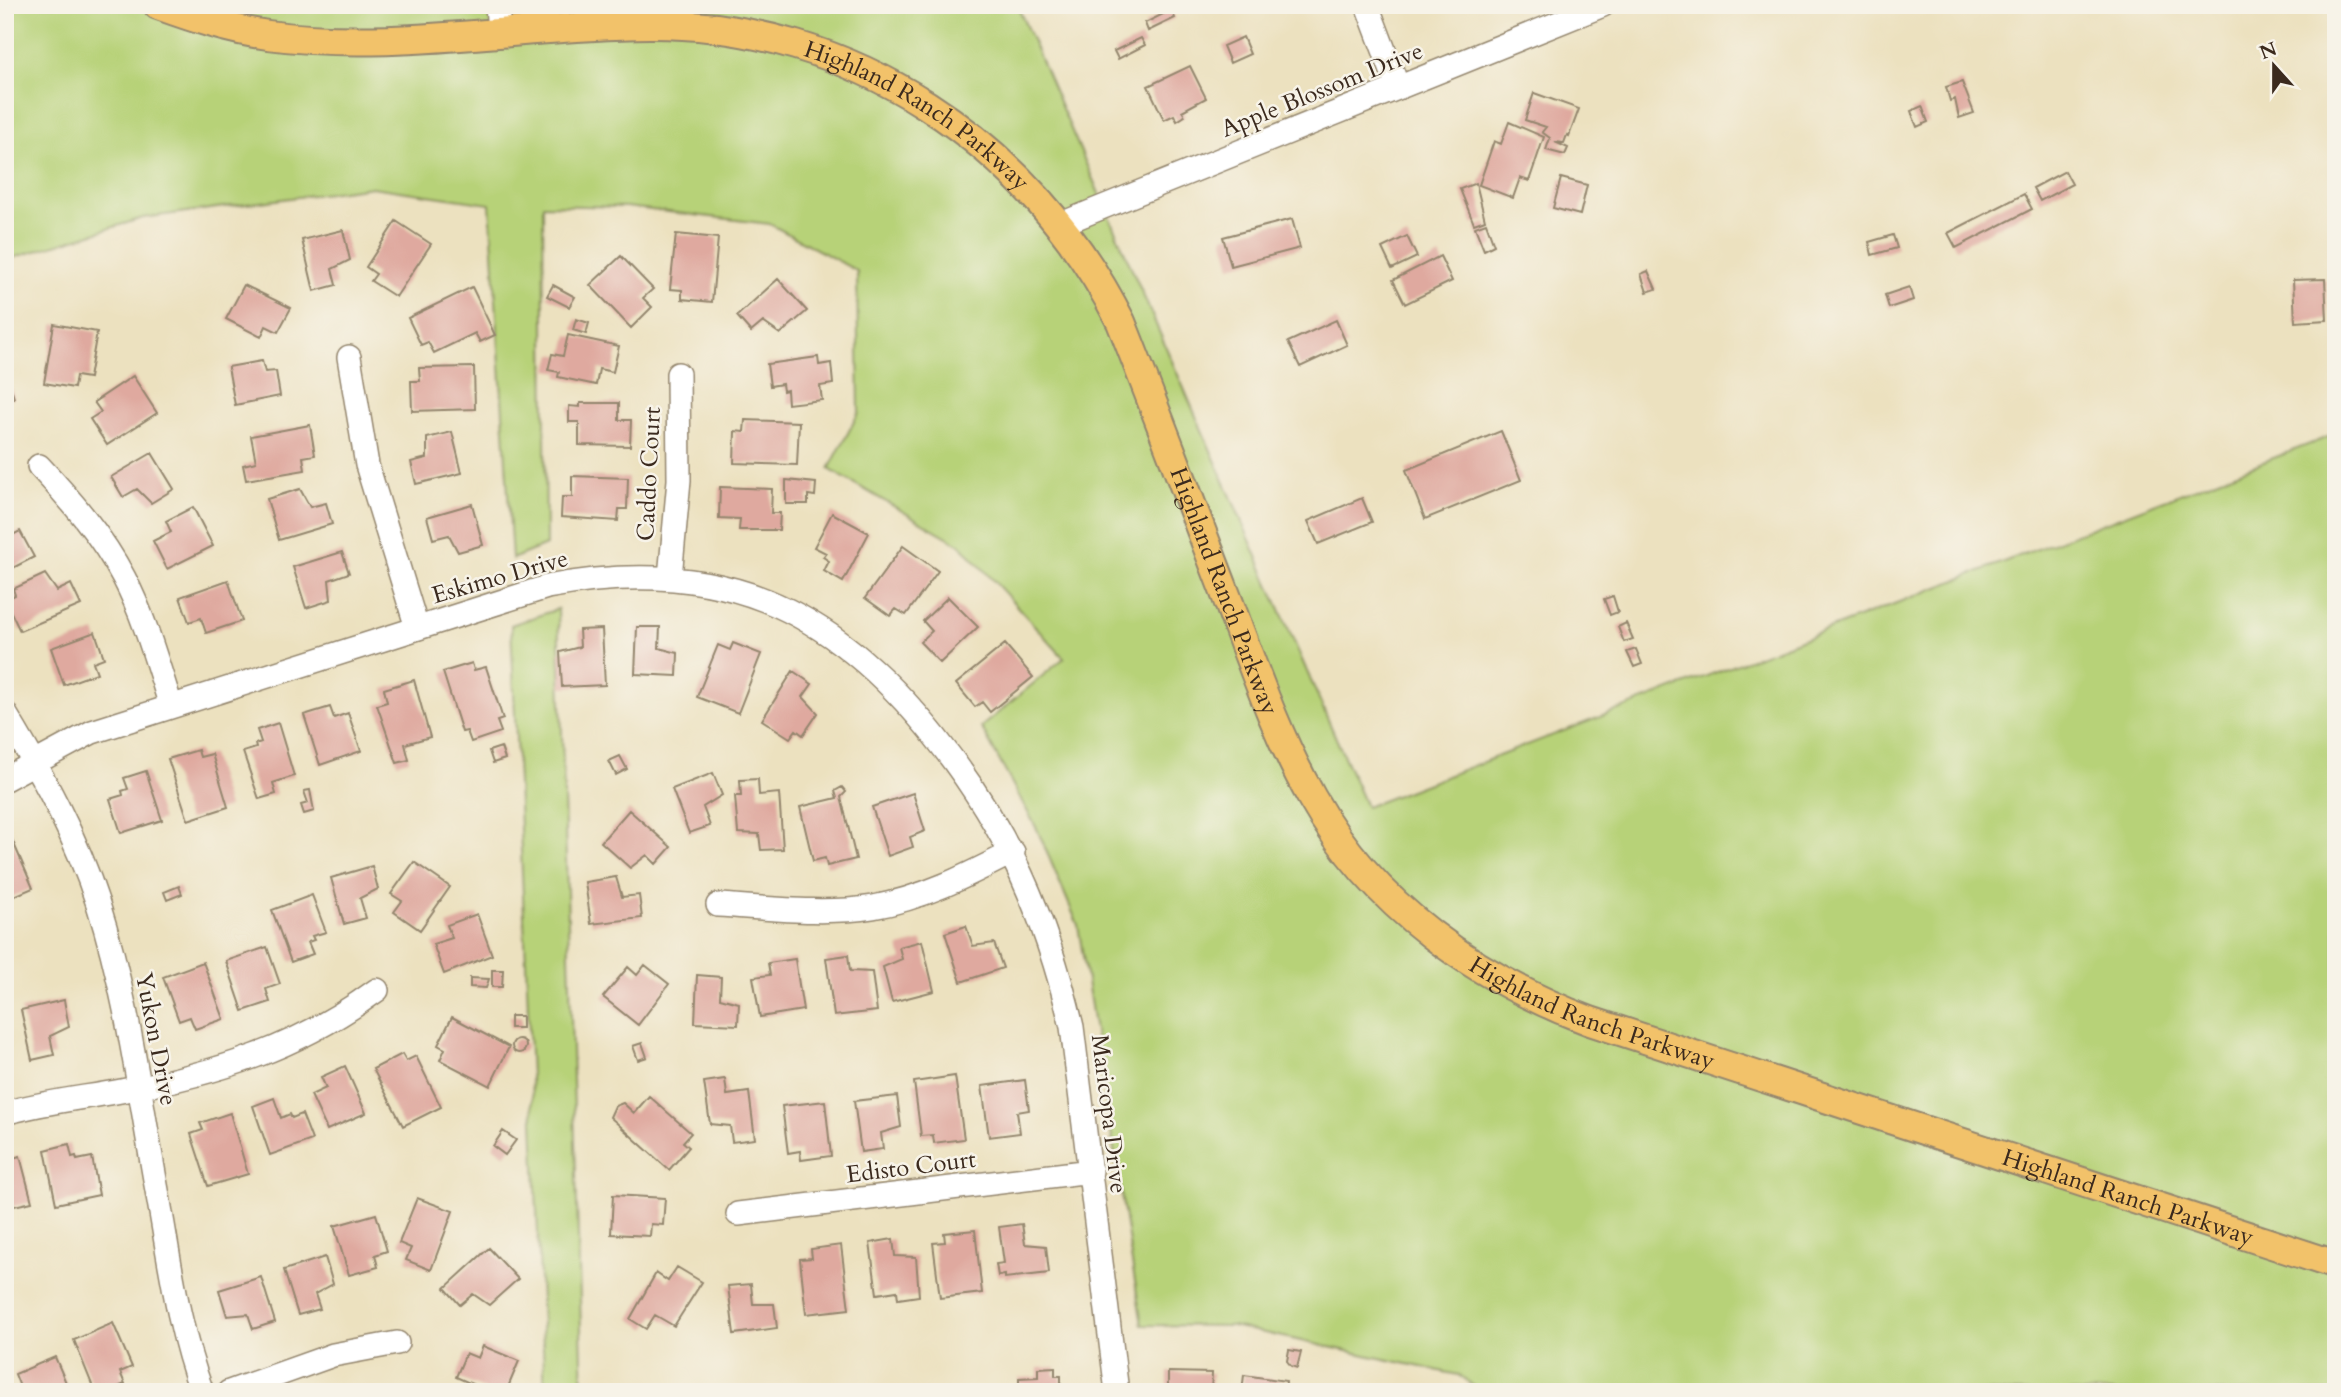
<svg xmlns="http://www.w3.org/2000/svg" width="2341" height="1397" font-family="Cardo,serif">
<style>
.green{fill:#b7d278;stroke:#797e4b;stroke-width:2}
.building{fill:#dfa99f}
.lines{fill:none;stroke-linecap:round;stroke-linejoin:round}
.minor-casing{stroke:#94866e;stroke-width:26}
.major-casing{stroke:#94866e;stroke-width:32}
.minor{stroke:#fff;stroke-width:23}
.major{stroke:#f2c26a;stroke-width:28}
.labels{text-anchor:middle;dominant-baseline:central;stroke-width:5;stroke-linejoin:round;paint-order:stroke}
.street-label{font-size:24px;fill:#3b2a1e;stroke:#f7f3e8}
</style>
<rect width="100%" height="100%" fill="#f7f3e8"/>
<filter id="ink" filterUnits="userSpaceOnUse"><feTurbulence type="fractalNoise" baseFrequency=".0143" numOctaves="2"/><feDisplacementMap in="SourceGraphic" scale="14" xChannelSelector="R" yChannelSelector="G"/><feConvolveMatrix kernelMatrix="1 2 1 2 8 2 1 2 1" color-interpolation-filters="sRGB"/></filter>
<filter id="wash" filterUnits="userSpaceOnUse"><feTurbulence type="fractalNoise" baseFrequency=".00686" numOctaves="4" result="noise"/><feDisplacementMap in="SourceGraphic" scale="28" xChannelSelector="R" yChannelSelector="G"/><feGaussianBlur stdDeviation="1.57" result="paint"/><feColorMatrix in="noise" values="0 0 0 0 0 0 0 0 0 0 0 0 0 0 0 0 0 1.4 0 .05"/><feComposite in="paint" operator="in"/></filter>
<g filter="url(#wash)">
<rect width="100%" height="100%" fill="#ece1bf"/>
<path class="green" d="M5 5H1017L1366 807 2336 434V1392H1482L1458 1375 1232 1326 1142 1325 1078 925 1037 829 981 727 1064 658 961 545 829 469 859 412 857 271 770 224 626 207 543 205 546 545 512 559 490 204 372 187 143 218 13 258 5 251Z
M558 609 583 1392H545L511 625Z"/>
<g id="blocks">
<path class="building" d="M1171 10 1175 18 1148 31 1145 23Z
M1243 37 1250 54 1230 63 1223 46Z
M1141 38 1145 45 1118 59 1114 51Z
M1190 66 1206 98 1182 111 1185 116 1177 121 1174 115 1164 120 1148 86Z
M1962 82 1974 113 1959 118 1955 99 1950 101 1946 87Z
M1534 93 1579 109 1569 136 1567 135 1564 143 1555 142 1568 148 1565 155 1546 150 1550 138 1542 132 1546 127 1525 120Z
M1922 106 1928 122 1917 127 1911 111Z
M1509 122 1544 137 1529 181 1520 178 1513 198 1479 185 1494 141 1501 144Z
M2065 171 2072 184 2040 201 2033 188Z
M1561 178 1587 185 1580 215 1553 208Z
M1476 183 1485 220 1474 224 1460 189Z
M2024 194 2032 209 1956 248 1948 233Z
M1292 219 1300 248 1231 266 1223 237Z
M396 221 431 244 396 297 371 281 376 274 366 267Z
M1486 223 1494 245 1484 250 1475 227Z
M343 230 350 260 332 269 336 285 314 291 302 240Z
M676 234 718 238 712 302 682 299V290L670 289Z
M1893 235 1897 248 1872 255 1869 242Z
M1407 236 1417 257 1392 269 1382 248Z
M621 256 653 289 643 298 652 307 631 328 590 285Z
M1440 256 1452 281 1405 304 1393 280Z
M1648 271 1656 289 1647 292 1641 274Z
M778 279 807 311 780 334 763 322 751 332 737 316Z
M2325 279 2327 320 2295 322 2293 280Z
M244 285 291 308 278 332 266 326 261 337 226 319Z
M553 285 575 297 569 307 547 296Z
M472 287 495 335 480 342 475 333 434 353 428 342 421 345 408 318Z
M1909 287 1913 300 1889 308 1885 295Z
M576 319 589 323 586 334 573 330Z
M1336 320 1347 345 1300 367 1288 342Z
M54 324 97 332 89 378 76 376 74 388 44 383Z
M568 335 619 346 613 372 599 369 596 385 558 377 559 372 548 370 552 354 563 356Z
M818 357 819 365 831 363 833 384 820 386 822 400 788 404 787 390 783 391 782 384 770 386 767 364Z
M262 361 265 372 276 371 280 396 235 405 228 367Z
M474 367 475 409 412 411 411 381H420L419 368Z
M5 369 14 398 5 401Z
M133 376 157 413 107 445 90 419 101 412 94 402Z
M580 403H619V420H631L630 446 579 445V422H569V406L580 407Z
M745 420 799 422 797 465 734 463 735 431 744 432Z
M310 425 315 455 303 457 305 470 246 480 243 465 256 462 251 436Z
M1501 431 1521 480 1425 519 1406 470Z
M452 432 462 473 416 484 411 462 427 458V438Z
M152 453 174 489 151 503 137 489 123 497 111 477Z
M572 476 628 478 627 509H619L618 521 561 517 562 497H572Z
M786 480 816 483 815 496 808 495V504H786Z
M720 487 772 489 771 513H780L779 530H739L740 519 719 518Z
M300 489 310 507 326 503 332 524 279 540 267 499Z
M1362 498 1372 522 1318 544 1308 521Z
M472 504 483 545 458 552 449 535 433 539 427 517Z
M193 507 213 546 167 569 153 541 171 532 166 521Z
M832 513 869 533 843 582 824 571 829 561 823 557 826 553 814 547Z
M20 531 34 557 5 572V539Z
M903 546 938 571 906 615 896 609 890 616 865 598Z
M342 552 349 573 329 580 331 600 306 608 293 567Z
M45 574 57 591 71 584 81 605 20 631 5 600 15 595 13 589Z
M228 580 242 621 206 633 201 618 189 622 180 597Z
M1613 596 1618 612 1610 615 1604 599Z
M948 597 978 627 940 663 920 642 932 631 923 621Z
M1626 623 1633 639 1624 642 1618 627Z
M637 627H660L659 648 678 653 677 676 635 674Z
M602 629 605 685 562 687 560 652 580 647 579 630Z
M95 632 104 658 93 662 97 673 64 685 51 648Z
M733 643 761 654 738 713 697 697 718 645 730 650Z
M1005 644 1033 677 990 712 982 702 975 707 956 684Z
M1636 649 1642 664 1634 667 1627 652Z
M472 663 474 670 486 667 503 719 497 721 501 732 471 742 467 731 462 732 443 672Z
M793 671 812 684 803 697 818 713 803 735 796 730 790 738 762 720Z
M414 680 430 737 405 744 409 760 397 763 377 705 387 702 384 689Z
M330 707 334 718 348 713 361 751 320 765 304 715Z
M278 723 294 776 273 783 276 794 259 799 243 752 256 748 255 744 261 742 257 730Z
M501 747 505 759 493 763 489 751Z
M198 750 200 757 212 754 228 807 188 820 168 759Z
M620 756 627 769 616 775 609 761Z
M146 771 162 820 121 833 110 799 123 795 122 791 128 789 124 778Z
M713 773 722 795 703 807 710 826 689 833 672 789Z
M758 779 759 795 779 793 783 849 761 850 759 834 738 833 735 796H741L740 780Z
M842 787 846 792 841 797 856 859 827 866 825 858 813 861 800 807 837 798 835 791Z
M310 790 314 811 304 814 301 805 308 803 304 791Z
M913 793 925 831 910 837 913 847 888 856 872 807Z
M629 810 671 847 656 864 647 855 630 868 601 842Z
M11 837 33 888 5 900V840Z
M414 862 450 887 420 930 394 912 402 901 391 894Z
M372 866 378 889 360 898 366 918 344 924 331 878Z
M616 877 622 897 639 895 642 918 591 924 585 882Z
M179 886 182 894 167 900 164 892Z
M312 895 326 932 312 936 314 940 308 942 313 954 291 962 272 910Z
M477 914 492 955 444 974 433 944 452 938 447 925Z
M966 926 973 946 994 943 1003 968 961 982 945 933Z
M922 941 934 991 892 1002 883 967 902 959 899 947Z
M267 947 280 984 266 989 270 1002 243 1011 226 961Z
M848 955 850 971 872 972 877 1011 834 1016 826 958Z
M795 959 803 1010 760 1017 753 977 770 975 768 963Z
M203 962 224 1019 195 1029 190 1017 179 1021 163 977Z
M645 965 669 984 638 1025 603 997 628 967 637 975Z
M492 970H503L502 987H492Z
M697 975 721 977 720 998 739 1003 738 1025 695 1023Z
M470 978 489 979 486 988 470 987Z
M64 1000 69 1027 50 1036 54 1055 32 1060 21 1010Z
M510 1016H522V1028H510Z
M452 1017 509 1047 490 1086 440 1060 445 1049 438 1045Z
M512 1046a7 7 0 1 1 14 0a7 7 0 1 1-14 0Z
M642 1043 647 1057 638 1060 633 1046Z
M402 1054 406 1061 416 1056 441 1107 403 1126 373 1069Z
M345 1066 366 1113 327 1130 311 1095 326 1088 321 1077Z
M955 1076 964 1139 934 1143 933 1135 921 1136 914 1082Z
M725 1079 727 1095 749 1092 755 1139 732 1142 730 1126 710 1124 704 1082Z
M1025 1080 1029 1110 1017 1112 1020 1133 989 1137 982 1086Z
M649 1096 691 1133 683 1142 689 1147 669 1170 610 1117 615 1106 623 1103 634 1113Z
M897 1096 901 1127 881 1133 883 1149 861 1152 854 1101Z
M274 1098 281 1118 290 1114 292 1118 302 1114 312 1140 270 1155 253 1106Z
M825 1101 831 1156 801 1160 800 1151 788 1153 782 1106Z
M230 1113 248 1174 208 1186 191 1134 203 1130 200 1123Z
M503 1131 516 1140 505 1155 493 1146Z
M69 1144 72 1157 76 1156 77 1160 92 1157 99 1195 56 1204 45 1150Z
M20 1156 32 1202 5 1208V1160Z
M613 1195 665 1198 663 1225 651 1224 650 1236 611 1234Z
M417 1198 453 1211 431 1270 406 1260 411 1248 399 1243Z
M376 1214 387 1251 375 1255 378 1267 349 1275 334 1226Z
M1022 1224 1025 1244 1046 1246 1049 1273 1005 1278V1275L998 1276 996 1264 1004 1263 999 1227Z
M975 1230 982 1293 940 1298 933 1243 945 1242 944 1233Z
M893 1239 895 1256 916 1257 919 1296 898 1299 897 1291 877 1294 870 1243Z
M841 1245 849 1309 806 1314 800 1259 812 1258 811 1249Z
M489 1248 518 1279 489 1305 473 1294 460 1305 445 1288Z
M325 1257 333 1284 315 1294 320 1309 298 1315 284 1270Z
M677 1267 702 1282 674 1326 655 1315 646 1329 630 1319 656 1273 668 1281Z
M261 1277 275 1322 253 1329 248 1314 227 1316 219 1290Z
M751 1284 753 1304H774L777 1328 734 1334 728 1286Z
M113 1323 132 1367 120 1372 125 1384 106 1392H95L74 1340Z
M483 1346 519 1361 506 1392H490L456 1377 466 1353 478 1358Z
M1289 1350 1301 1352 1297 1368 1291 1366 1287 1361Z
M55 1357 70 1392H22L15 1374Z
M1055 1367V1376H1061V1392H1019V1378L1038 1377V1368Z
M1168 1372 1212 1373 1211 1392H1168Z
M1244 1375 1286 1381 1285 1392H1242Z"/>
</g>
</g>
<g filter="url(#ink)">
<use href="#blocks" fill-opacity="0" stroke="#94866e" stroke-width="2"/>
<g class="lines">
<g class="minor-casing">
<path id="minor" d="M497 5 499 32
M1367 5 1398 87
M1061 224 1603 5
M349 357 367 465 417 628
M39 466C71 500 102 536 124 578 145 618 157 663 171 706
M670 577 679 480 678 374
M5 713C42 774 76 836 98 904 127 994 139 1091 156 1185 169 1254 177 1326 202 1392
M5 779 92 732 547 587C717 555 830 604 936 738 1007 827 1046 916 1072 1027L1117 1392
M718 905C769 908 823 915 873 907 924 898 968 875 1013 852
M5 1113C43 1102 83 1098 121 1091 218 1073 297 1049 377 990
M738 1214 1091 1171
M229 1392 333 1355 397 1343"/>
</g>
<g class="major-casing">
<g id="major">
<path id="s1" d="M158 5C194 18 230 30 268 35 392 52 524 25 649 24 852 23 1031 143 1121 322 1158 415 1193 510 1229 603 1254 669 1277 736 1312 798 1373 906 1476 978 1590 1021L2336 1265"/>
</g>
</g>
<use href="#minor" class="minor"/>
<use href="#major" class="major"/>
</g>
</g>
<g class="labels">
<g class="street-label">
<text transform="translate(1322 90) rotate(-22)">Apple Blossom Drive</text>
<text stroke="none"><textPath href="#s1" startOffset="786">Highland Ranch Parkway</textPath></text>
<text transform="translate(649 474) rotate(-87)">Caddo Court</text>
<text transform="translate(500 577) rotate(-16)">Eskimo Drive</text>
<text stroke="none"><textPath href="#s1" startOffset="1372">Highland Ranch Parkway</textPath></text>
<text stroke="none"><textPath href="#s1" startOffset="1960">Highland Ranch Parkway</textPath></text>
<text transform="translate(156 1039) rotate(79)">Yukon Drive</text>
<text transform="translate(1109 1114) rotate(83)">Maricopa Drive</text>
<text transform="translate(911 1167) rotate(-7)">Edisto Court</text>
<text stroke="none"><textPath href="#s1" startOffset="2527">Highland Ranch Parkway</textPath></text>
</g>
</g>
<rect width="2341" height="1397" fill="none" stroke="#f7f3e8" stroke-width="28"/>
<g transform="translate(2274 66) rotate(339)" stroke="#f7f3e8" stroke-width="5" paint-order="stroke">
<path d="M0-5L12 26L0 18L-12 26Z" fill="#3b2a1e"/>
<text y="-10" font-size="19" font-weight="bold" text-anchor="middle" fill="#3b2a1e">N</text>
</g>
</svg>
